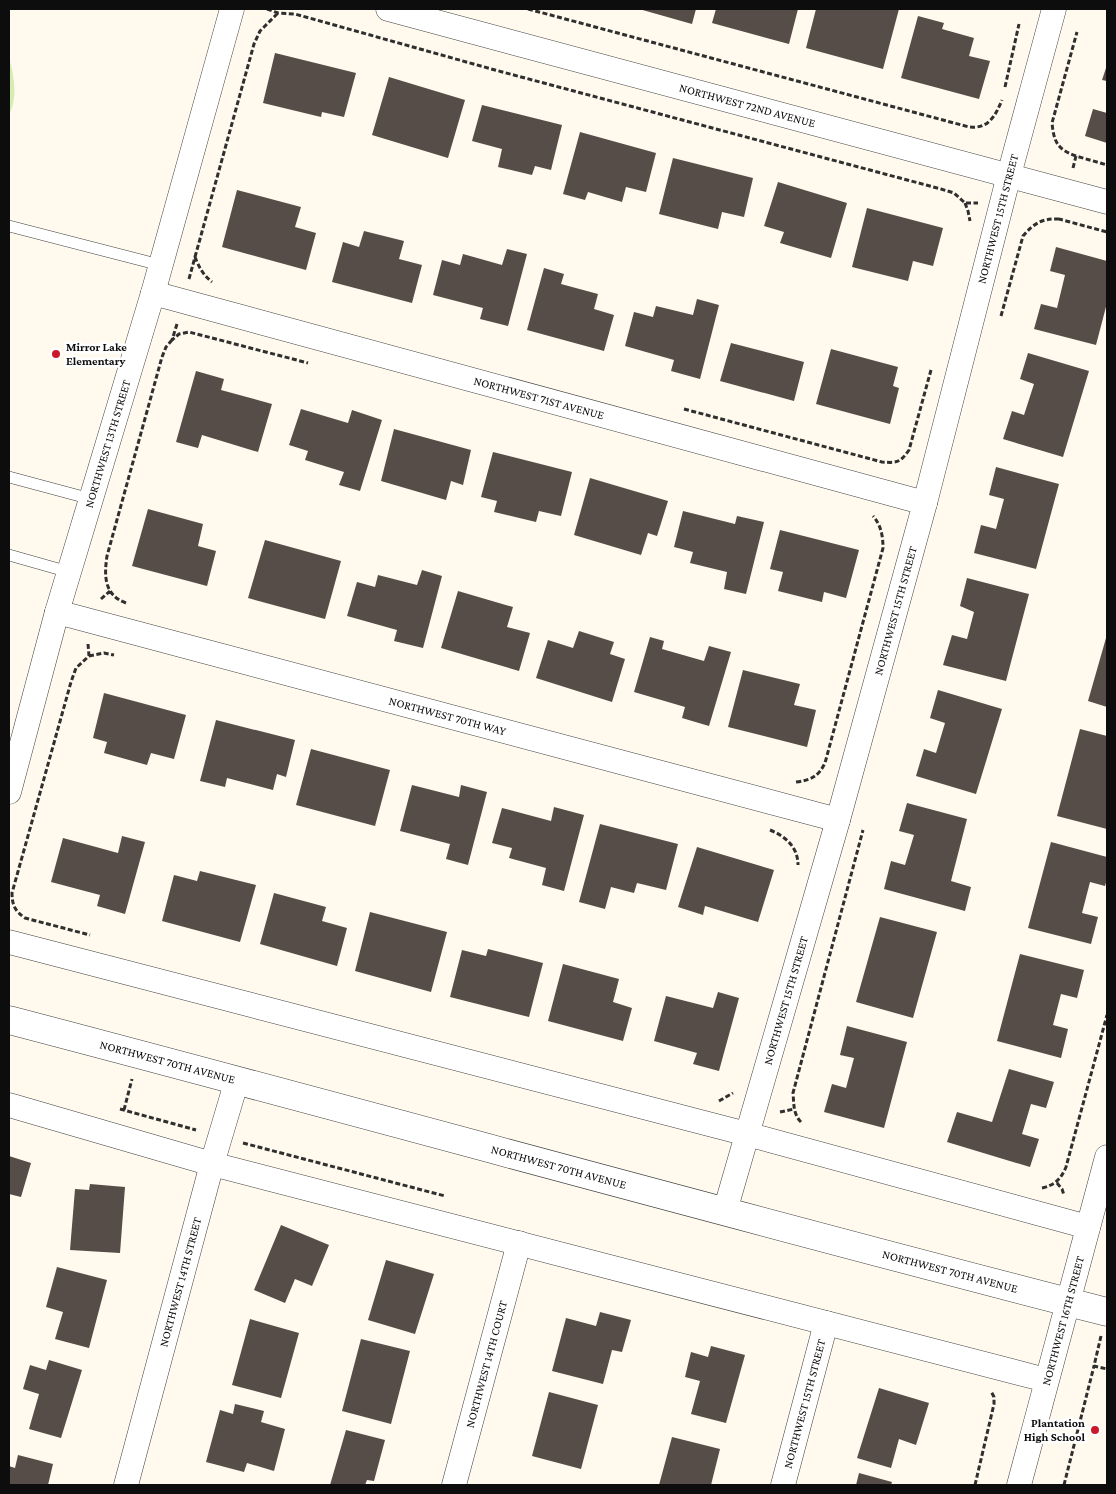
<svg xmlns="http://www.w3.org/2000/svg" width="1116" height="1494" font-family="'Crimson Pro',serif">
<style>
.green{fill:#d5edb3}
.building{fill:#574d48}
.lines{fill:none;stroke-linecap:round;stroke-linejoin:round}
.service-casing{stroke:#404040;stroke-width:12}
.minor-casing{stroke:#404040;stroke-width:25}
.tertiary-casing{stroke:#404040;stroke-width:29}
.path{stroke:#2f2f2f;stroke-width:3;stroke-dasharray:5 2.5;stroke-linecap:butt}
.service{stroke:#fff;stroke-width:11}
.minor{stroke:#fff;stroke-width:24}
.tertiary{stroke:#fff;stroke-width:28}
.poi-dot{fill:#ca192c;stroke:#fff;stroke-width:2}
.labels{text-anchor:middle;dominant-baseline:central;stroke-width:5;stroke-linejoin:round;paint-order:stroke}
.street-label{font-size:12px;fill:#0d0d0d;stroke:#fff}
.poi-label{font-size:12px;font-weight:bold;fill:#0d0d0d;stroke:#fff;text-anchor:start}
</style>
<rect width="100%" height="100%" fill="#fffaed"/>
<path class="green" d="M9 58C14 74 18 99 9 114Z"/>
<path class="building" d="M639 9H696L692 24Z
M716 9H798L789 44 712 23Z
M816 9H899L883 69 806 48Z
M918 16 944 23 942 29 974 38 969 56 990 61 979 99 901 78Z
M275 53 356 73 344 117 322 112 321 117 263 103Z
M1107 65V81L1102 80Z
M389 77 465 100 448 158 372 135Z
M482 105 562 125 551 170 535 166 532 175 498 167 502 149 472 141Z
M1093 109 1107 113V143L1085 136Z
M580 132 656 153 646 192 626 187 622 202 588 192 585 200 563 194Z
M673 158 753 178 744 217 722 212 718 229 659 214Z
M778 182 847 203 831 258 780 243 784 232 764 226Z
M237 190 301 207 295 227 316 233 306 270 222 247Z
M867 208 943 228 933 266 913 261 908 281 852 267Z
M364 231 404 241 399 259 422 265 412 303 332 282 343 242 359 247Z
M1056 247 1107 261V303L1096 345 1034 329 1041 304 1057 308 1065 275 1050 271Z
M507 249 527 254 508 326 480 319 483 308 433 295 442 260 460 265 463 254 502 265Z
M544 268 564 274 561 284 598 294 594 309 614 315 604 351 527 330Z
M697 299 719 305 700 379 671 371 674 360 625 346 634 312 653 317 656 306 693 315Z
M731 343 804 362 794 401 720 381Z
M831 349 898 367 893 386 899 388 890 424 816 404Z
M1028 353 1089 371 1063 457 1003 439 1012 411 1024 415 1034 384 1020 379Z
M196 371 224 379 221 390 272 404 258 452 202 435 198 448 176 442Z
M301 409 348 423 352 410 382 420 360 491 339 485 344 472 305 460 308 451 289 445Z
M394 429 471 450 463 485 451 481 446 500 381 481Z
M493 452 572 472 561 516 539 511 536 522 494 512 497 501 481 497Z
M996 467 1059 484 1036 569 974 553 981 525 996 529 1004 499 989 495Z
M590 478 668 501 657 536 648 533 641 555 574 535Z
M148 509 203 524 198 546 216 551 207 586 132 566Z
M683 511 735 524 737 516 764 522 746 594 724 589 727 572 690 563 693 552 674 547Z
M780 530 859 550 846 598 824 592 822 602 778 591 783 572 770 569Z
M265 540 341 561 325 619 248 598Z
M422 570 442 576 423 648 394 641 397 630 347 616 357 582 375 587 378 575 417 585Z
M967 578 1029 594 1006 681 943 665 952 635 967 639 974 612 960 606Z
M458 591 513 607 507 627 530 633 519 671 441 648Z
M579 631 614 642 610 654 625 659 612 702 536 678 548 640 573 648Z
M650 637 664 641 662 649 704 661 709 646 731 652 709 726 682 718 685 707 634 692Z
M1106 638H1107V707L1088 701Z
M743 670 800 684 794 705 816 710 807 747 728 727Z
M938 690 1002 709 976 794 916 776 924 749 936 753 945 723 930 718Z
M104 693 186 715 174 759 151 753 147 765 104 753 107 742 93 738Z
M216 720 295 740 286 777 277 774 273 790 227 778 225 787 200 781Z
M1080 729 1107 736V829L1057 816Z
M311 749 390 770 375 826 296 805Z
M412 785 459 797 461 785 487 792 468 865 446 859 450 844 400 831Z
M907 803 967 819 951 881 971 887 965 911 884 889 891 861 905 865 914 835 899 831Z
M554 807 584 815 564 891 542 885 546 868 509 858 512 848 492 843 502 808 551 821Z
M600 824 678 844 666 890 637 883 634 893 611 887 605 909 579 902Z
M122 836 145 842 125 914 97 906 100 895 51 882 63 838 118 853Z
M1051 842 1107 857V879L1105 886 1090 882 1082 913 1098 917 1091 944 1028 928Z
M697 847 774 870 758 922 705 906 703 915 678 907Z
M200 871 256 885 240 942 162 921 174 875 197 881Z
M274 893 326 907 322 921 347 928 337 966 260 944Z
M370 912 447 932 431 992 355 971Z
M880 917 937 932 913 1018 856 1002Z
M488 949 543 963 529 1017 450 997 462 950 486 956Z
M1020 954 1084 970 1077 998 1061 994 1053 1025 1068 1029 1061 1058 997 1041Z
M563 964 619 979 613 1002 632 1008 623 1041 548 1021Z
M718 992 739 998 719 1071 693 1064 697 1053 654 1041 666 996 713 1008Z
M847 1026 907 1042 884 1128 824 1112 832 1084 846 1088 854 1058 840 1055Z
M1009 1069 1054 1082 1046 1108 1031 1104 1022 1134 1039 1139 1030 1167 947 1142 957 1112 992 1122Z
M9 1156 31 1163 21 1197 9 1194Z
M90 1184 125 1187 120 1253 70 1250 75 1189 89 1190Z
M281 1225 329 1245 312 1286 295 1279 285 1303 254 1290Z
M386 1260 434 1274 415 1334 368 1320Z
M57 1267 107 1280 89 1348 55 1339 63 1312 46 1307Z
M600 1312 631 1320 622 1352 612 1350 603 1384 552 1371 566 1318 596 1326Z
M250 1319 299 1333 281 1398 232 1385Z
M361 1339 410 1351 391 1424 342 1411Z
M711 1346 745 1355 726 1423 691 1414 700 1381 685 1377 691 1352 708 1357Z
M49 1360 82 1370 61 1438 29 1429 39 1394 23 1389 30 1365 46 1370Z
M879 1388 929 1403 916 1445 899 1439 891 1468 857 1458Z
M549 1392 598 1405 581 1469 532 1456Z
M235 1404 264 1411 261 1422 285 1429 274 1471 247 1463 244 1472 206 1462 220 1410 233 1414Z
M346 1430 385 1440 374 1481 367 1480 365 1485H330Z
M672 1437 720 1449 711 1485H659Z
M18 1455 53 1464 48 1485H9V1466L15 1468Z
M859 1473 892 1482 891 1485H856Z"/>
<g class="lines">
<g class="service-casing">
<path id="service" d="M9 226 160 265
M9 477 91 499
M9 555 69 572"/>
</g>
<g class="minor-casing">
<g id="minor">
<path id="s1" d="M388 9 1107 202"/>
<path id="s2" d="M153 293 925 503"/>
<path id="s3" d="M57 612 838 820"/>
<path id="s4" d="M9 792 57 612 153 293 232 9"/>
<path d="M9 942 747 1134 1088 1227"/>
<path d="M9 1105 212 1164 1046 1380"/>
<path id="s5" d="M725 1211 838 820 925 503 1009 175 1054 9"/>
<path id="s6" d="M126 1485 212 1164 237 1080"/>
<path id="s7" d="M454 1485 519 1243"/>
<path id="s8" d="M783 1485 826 1323"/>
<path id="s9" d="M1019 1485 1107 1157"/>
</g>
</g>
<g class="tertiary-casing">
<g id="tertiary">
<path id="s10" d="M9 1020C375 1116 740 1218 1107 1312"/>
</g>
</g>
<path class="path" d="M267 9 278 13 295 14 495 70 941 189 954 193 965 203H978
M528 9 969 127C988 129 995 117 1002 100
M1005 87 1019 24
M1076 156C1057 149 1054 142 1052 123L1077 32
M1073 168 1076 156 1107 165
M965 203 968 211 970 221
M1059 218V219L1107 232
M195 257 254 44 260 31 278 13
M189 279 195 257C199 267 203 275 212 282
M1001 316 1023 236C1033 224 1042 218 1059 219
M177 324 172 340 179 334 189 332 308 363
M684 409 882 462C897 463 900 463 909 450L931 370
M101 599 110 591
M126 603C104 595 104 576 107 556L162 357 166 347 172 340
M88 644 89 656 76 668 71 682 12 893C12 905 15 911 25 918L90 935
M89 656 104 653 114 655
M796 782C811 780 818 777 825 763L883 548C883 536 881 525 873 516
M770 830C785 836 798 847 798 865
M719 1101 733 1093
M120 1109 196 1130
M124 1110 132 1079
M780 1112 794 1109
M801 1122C793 1114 794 1104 793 1093L863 830
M243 1143 445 1196
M1057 1183 1062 1189 1064 1195
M1042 1188C1055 1185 1061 1179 1066 1167L1107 1015
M1101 1336 1094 1366 1107 1369
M975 1485 994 1404V1397L991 1391
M1064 1485 1094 1366"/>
<use href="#service" class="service"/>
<use href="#minor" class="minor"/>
<use href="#tertiary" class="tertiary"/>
</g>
<g class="poi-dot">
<circle cx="56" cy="354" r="5"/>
<circle cx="1095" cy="1430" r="5"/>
</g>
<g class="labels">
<g class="street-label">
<text stroke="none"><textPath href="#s1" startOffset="372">NORTHWEST 72ND AVENUE</textPath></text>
<text stroke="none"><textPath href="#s5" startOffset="1029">NORTHWEST 15TH STREET</textPath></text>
<text stroke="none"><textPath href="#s2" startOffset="400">NORTHWEST 71ST AVENUE</textPath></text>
<text stroke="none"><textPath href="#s4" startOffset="362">NORTHWEST 13TH STREET</textPath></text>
<text stroke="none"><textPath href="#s5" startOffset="624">NORTHWEST 15TH STREET</textPath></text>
<text stroke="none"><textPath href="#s3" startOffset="404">NORTHWEST 70TH WAY</textPath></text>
<text stroke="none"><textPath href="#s5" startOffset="219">NORTHWEST 15TH STREET</textPath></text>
<text stroke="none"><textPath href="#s10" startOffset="164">NORTHWEST 70TH AVENUE</textPath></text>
<text stroke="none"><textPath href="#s10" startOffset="569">NORTHWEST 70TH AVENUE</textPath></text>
<text stroke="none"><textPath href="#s10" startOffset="974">NORTHWEST 70TH AVENUE</textPath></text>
<text stroke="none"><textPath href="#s6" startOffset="210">NORTHWEST 14TH STREET</textPath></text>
<text stroke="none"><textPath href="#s9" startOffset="170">NORTHWEST 16TH STREET</textPath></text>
<text stroke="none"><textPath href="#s7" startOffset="125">NORTHWEST 14TH COURT</textPath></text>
<text stroke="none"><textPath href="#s8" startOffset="84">NORTHWEST 15TH STREET</textPath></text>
</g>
<g class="poi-label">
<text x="66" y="347">Mirror Lake<tspan x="66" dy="14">Elementary</tspan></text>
<text x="1085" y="1423" text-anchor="end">Plantation<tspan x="1085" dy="14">High School</tspan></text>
</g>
</g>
<rect width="1116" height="1494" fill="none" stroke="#0d0d0d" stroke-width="20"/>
</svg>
